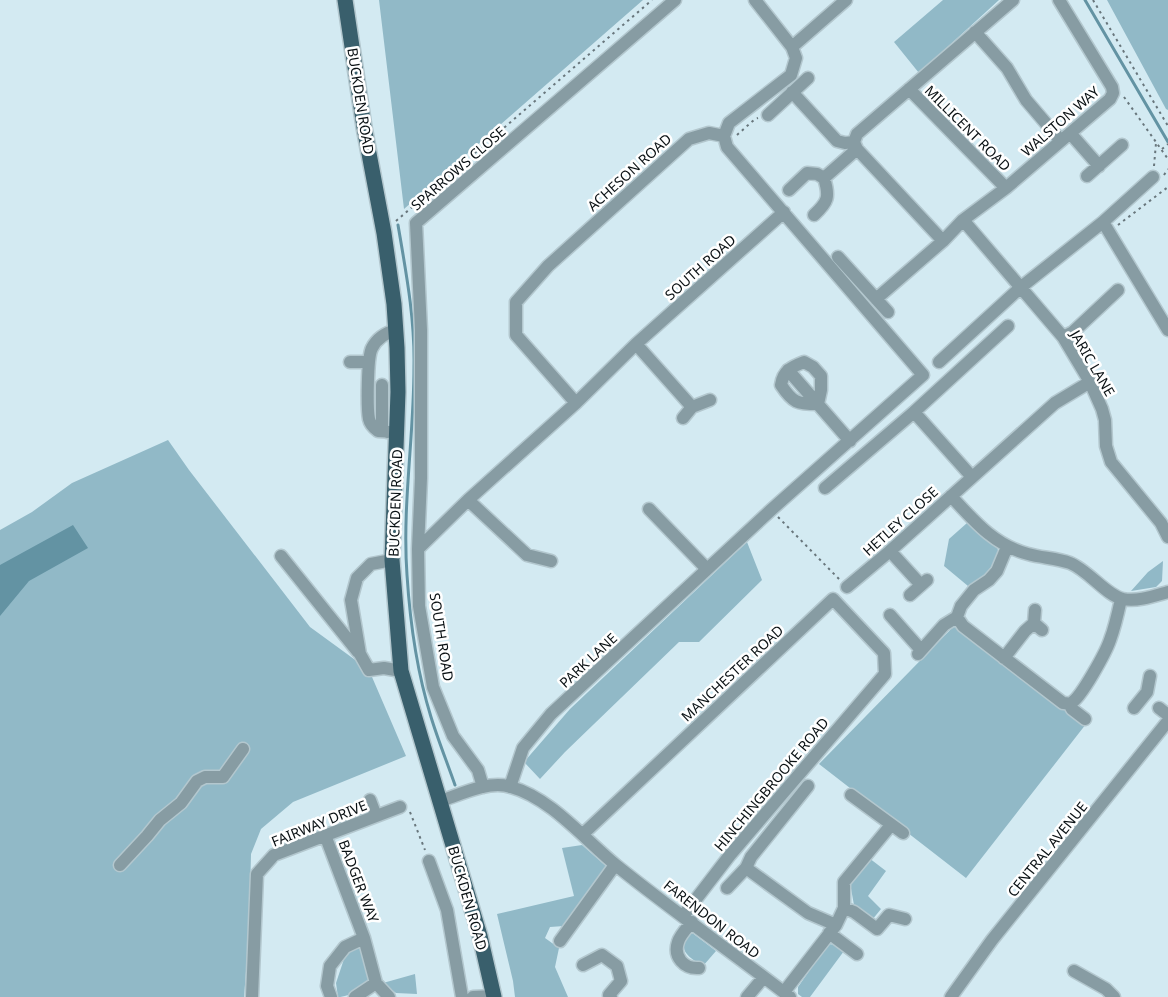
<svg xmlns="http://www.w3.org/2000/svg" width="1168" height="997" font-family="'Noto Sans',sans-serif">
<style>
.green{fill:#91b9c7}
.water{fill:#6393a3}
.lines{fill:none;stroke-linecap:round;stroke-linejoin:round}
.stream{stroke:#6393a3;stroke-width:3}
.minor-casing{stroke:#b3c7ce;stroke-width:15}
.major-casing{stroke:#b3c7ce;stroke-width:18}
.path{stroke:#68767c;stroke-width:2;stroke-dasharray:2.5 4;stroke-linecap:butt}
.minor{stroke:#879ca3;stroke-width:12}
.major{stroke:#395f6c;stroke-width:15}
.labels{text-anchor:middle;dominant-baseline:central;stroke-width:5;stroke-linejoin:round;paint-order:stroke}
.street-label{font-size:14px;fill:#091013;stroke:#fff}
</style>
<rect width="100%" height="100%" fill="#d3eaf2"/>
<path class="green" d="M379 0H643L404 209Z
M943 0H999L919 73 894 42Z
M1107 0H1168V110L1166 109Z
M168 440 189 470 310 627 369 670 406 756 293 802 261 829 251 854 249 933 244 997H0V530L32 512 72 483Z
M967 523 983 537 996 546 999 552C991 571 985 576 968 586L944 566 949 539Z
M747 542 762 580 699 642H679L565 752 540 779 524 762 570 709Z
M1163 561 1162 581 1156 587 1131 591 1148 572Z
M957 623 1086 724 966 878 819 764Z
M582 845 607 867 564 926 550 927 545 938 559 948 555 967 568 997H515L513 981 497 914 574 896 562 848Z
M869 858 886 871 868 896 881 909 872 920 854 905 850 883Z
M691 932 716 951 703 966C687 956 676 950 691 932Z
M828 944 837 945 844 951 810 997H802L798 994V987Z
M359 945 370 977C365 987 350 997 338 997L336 983 345 956Z
M415 974 417 994 396 993 383 983Z"/>
<path class="water" d="M73 525 88 548 29 581 0 616V565Z"/>
<g class="lines">
<path class="stream" d="M1085 0 1168 142
M398 225C406 272 415 319 414 367 414 437 402 506 407 575 410 622 417 672 431 717 438 740 447 762 455 785"/>
<g class="minor-casing">
<path id="minor" d="M975 32 1007 68 1026 100 1061 141
M792 47 846 0
M909 89 1006 188
M792 92 837 141 845 143 854 142
M768 115 808 78
M1070 133 1099 166
M724 136 729 123 791 75 796 58 792 47 755 0
M1087 176 1122 145
M824 178 857 149
M789 190 807 173 817 174 824 178C830 197 828 202 814 215
M963 220 1063 337 1090 382 1102 409 1105 420 1106 446 1111 462 1161 523 1168 537
M1103 222 1168 330
M943 241 857 149 854 142 857 134 1013 0
M838 257 888 312
M876 299 943 241 963 220 1006 188 1110 99 1113 93 1112 87 1059 0
M396 330C385 333 377 338 372 348 367 357 367 409 369 419 370 424 374 428 378 431L397 432
M1063 337 1073 332 1118 290
M636 344 692 407
M350 362H368
M804 362 813 367 821 376V390L818 404C797 404 793 403 781 385 783 371 791 367 804 362Z
M939 362 1020 288 1103 222 1153 177
M788 370 850 441
M382 385V426L383 430 387 432
M914 412 972 477
M683 418 692 407 710 400
M825 488 914 412 1008 326
M951 496C974 521 994 545 1028 554 1042 558 1057 558 1070 563 1088 570 1107 596 1123 599 1137 602 1154 596 1168 592
M468 500 527 555 551 561
M649 509 707 569
M1007 547 997 571 989 580 974 590 961 606 957 617 963 626 1063 703C1066 703 1068 704 1071 703 1081 698 1106 652 1110 640 1115 627 1118 613 1121 599
M418 549 421 478V330L416 223 675 0
M890 551 921 585
M281 556 358 652
M392 560 371 564 357 578 351 600 360 654 369 670 384 668 401 671
M847 587 890 551 1055 403 1090 382
M910 595 927 580
M1035 610 1034 623 1042 630
M890 615 921 650
M918 654 944 625 957 617
M1004 658 1025 631 1034 623
M1069 704 1072 709 1085 719
M1134 708 1147 692 1150 676
M1159 708 1168 715
M483 787 478 770 453 736 433 687 419 606 418 549 468 500 576 403 636 344 784 212
M510 787 523 748 551 714 771 510 923 375 727 147 724 136 709 133 689 139 548 266 516 302V335L576 403
M851 795 903 833
M370 800 376 816
M441 801C461 794 489 780 511 787 551 798 585 840 617 866 673 911 733 953 790 997
M583 834 833 599 884 653 885 674 730 855 683 916
M325 835 364 938 376 983 389 997
M429 861 447 910 462 997
M120 865 147 836 160 820 181 803 197 781 205 777H223L243 749
M746 868 808 913 836 925
M727 888 746 868 751 857 808 786
M844 908 854 912 877 929 889 915 905 919
M692 922C687 928 680 935 678 942 673 957 684 969 699 968
M829 933 857 954
M560 941 615 865
M583 965 602 955 617 966 621 981 609 995 611 997
M1074 971 1106 989 1114 997
M784 992 836 925 844 908V882L891 825
M252 997 257 874 274 855 400 807
M331 997 327 986 330 966 345 947 364 938
M355 997 376 983
M473 997 494 996
M747 997 763 978
M951 997 992 940 1168 721"/>
</g>
<g class="major-casing">
<path id="major" d="M345 0 364 127 384 233 394 304 397 348 398 392 392 560 401 671 480 936 494 997"/>
</g>
<path class="path" d="M1093 0 1168 126
M1124 97 1168 159
M737 135 755 119 758 118
M1162 149 1168 144
M1154 166 1156 143
M1164 175 1168 169
M396 221 652 0
M1118 225 1168 187
M778 517 840 580
M410 812 425 850"/>
<use href="#minor" class="minor"/>
<use href="#major" class="major"/>
</g>
<g class="labels">
<g class="street-label">
<text transform="translate(361 101) rotate(81)">BUCKDEN ROAD</text>
<text transform="translate(1060 121) rotate(-41)">WALSTON WAY</text>
<text transform="translate(968 128) rotate(45)">MILLICENT ROAD</text>
<text transform="translate(458 168) rotate(-41)">SPARROWS CLOSE</text>
<text transform="translate(629 172) rotate(-42)">ACHESON ROAD</text>
<text transform="translate(700 267) rotate(-42)">SOUTH ROAD</text>
<text transform="translate(1093 363) rotate(60)">JARIC LANE</text>
<text transform="translate(395 503) rotate(-88)">BUCKDEN ROAD</text>
<text transform="translate(900 521) rotate(-42)">HETLEY CLOSE</text>
<text transform="translate(442 637) rotate(81)">SOUTH ROAD</text>
<text transform="translate(588 660) rotate(-43)">PARK LANE</text>
<text transform="translate(732 673) rotate(-43)">MANCHESTER ROAD</text>
<text transform="translate(771 784) rotate(-50)">HINCHINGBROOKE ROAD</text>
<text transform="translate(319 823) rotate(-22)">FAIRWAY DRIVE</text>
<text transform="translate(1047 849) rotate(-51)">CENTRAL AVENUE</text>
<text transform="translate(359 881) rotate(69)">BADGER WAY</text>
<text transform="translate(468 898) rotate(74)">BUCKDEN ROAD</text>
<text transform="translate(712 919) rotate(38)">FARENDON ROAD</text>
</g>
</g>
</svg>
